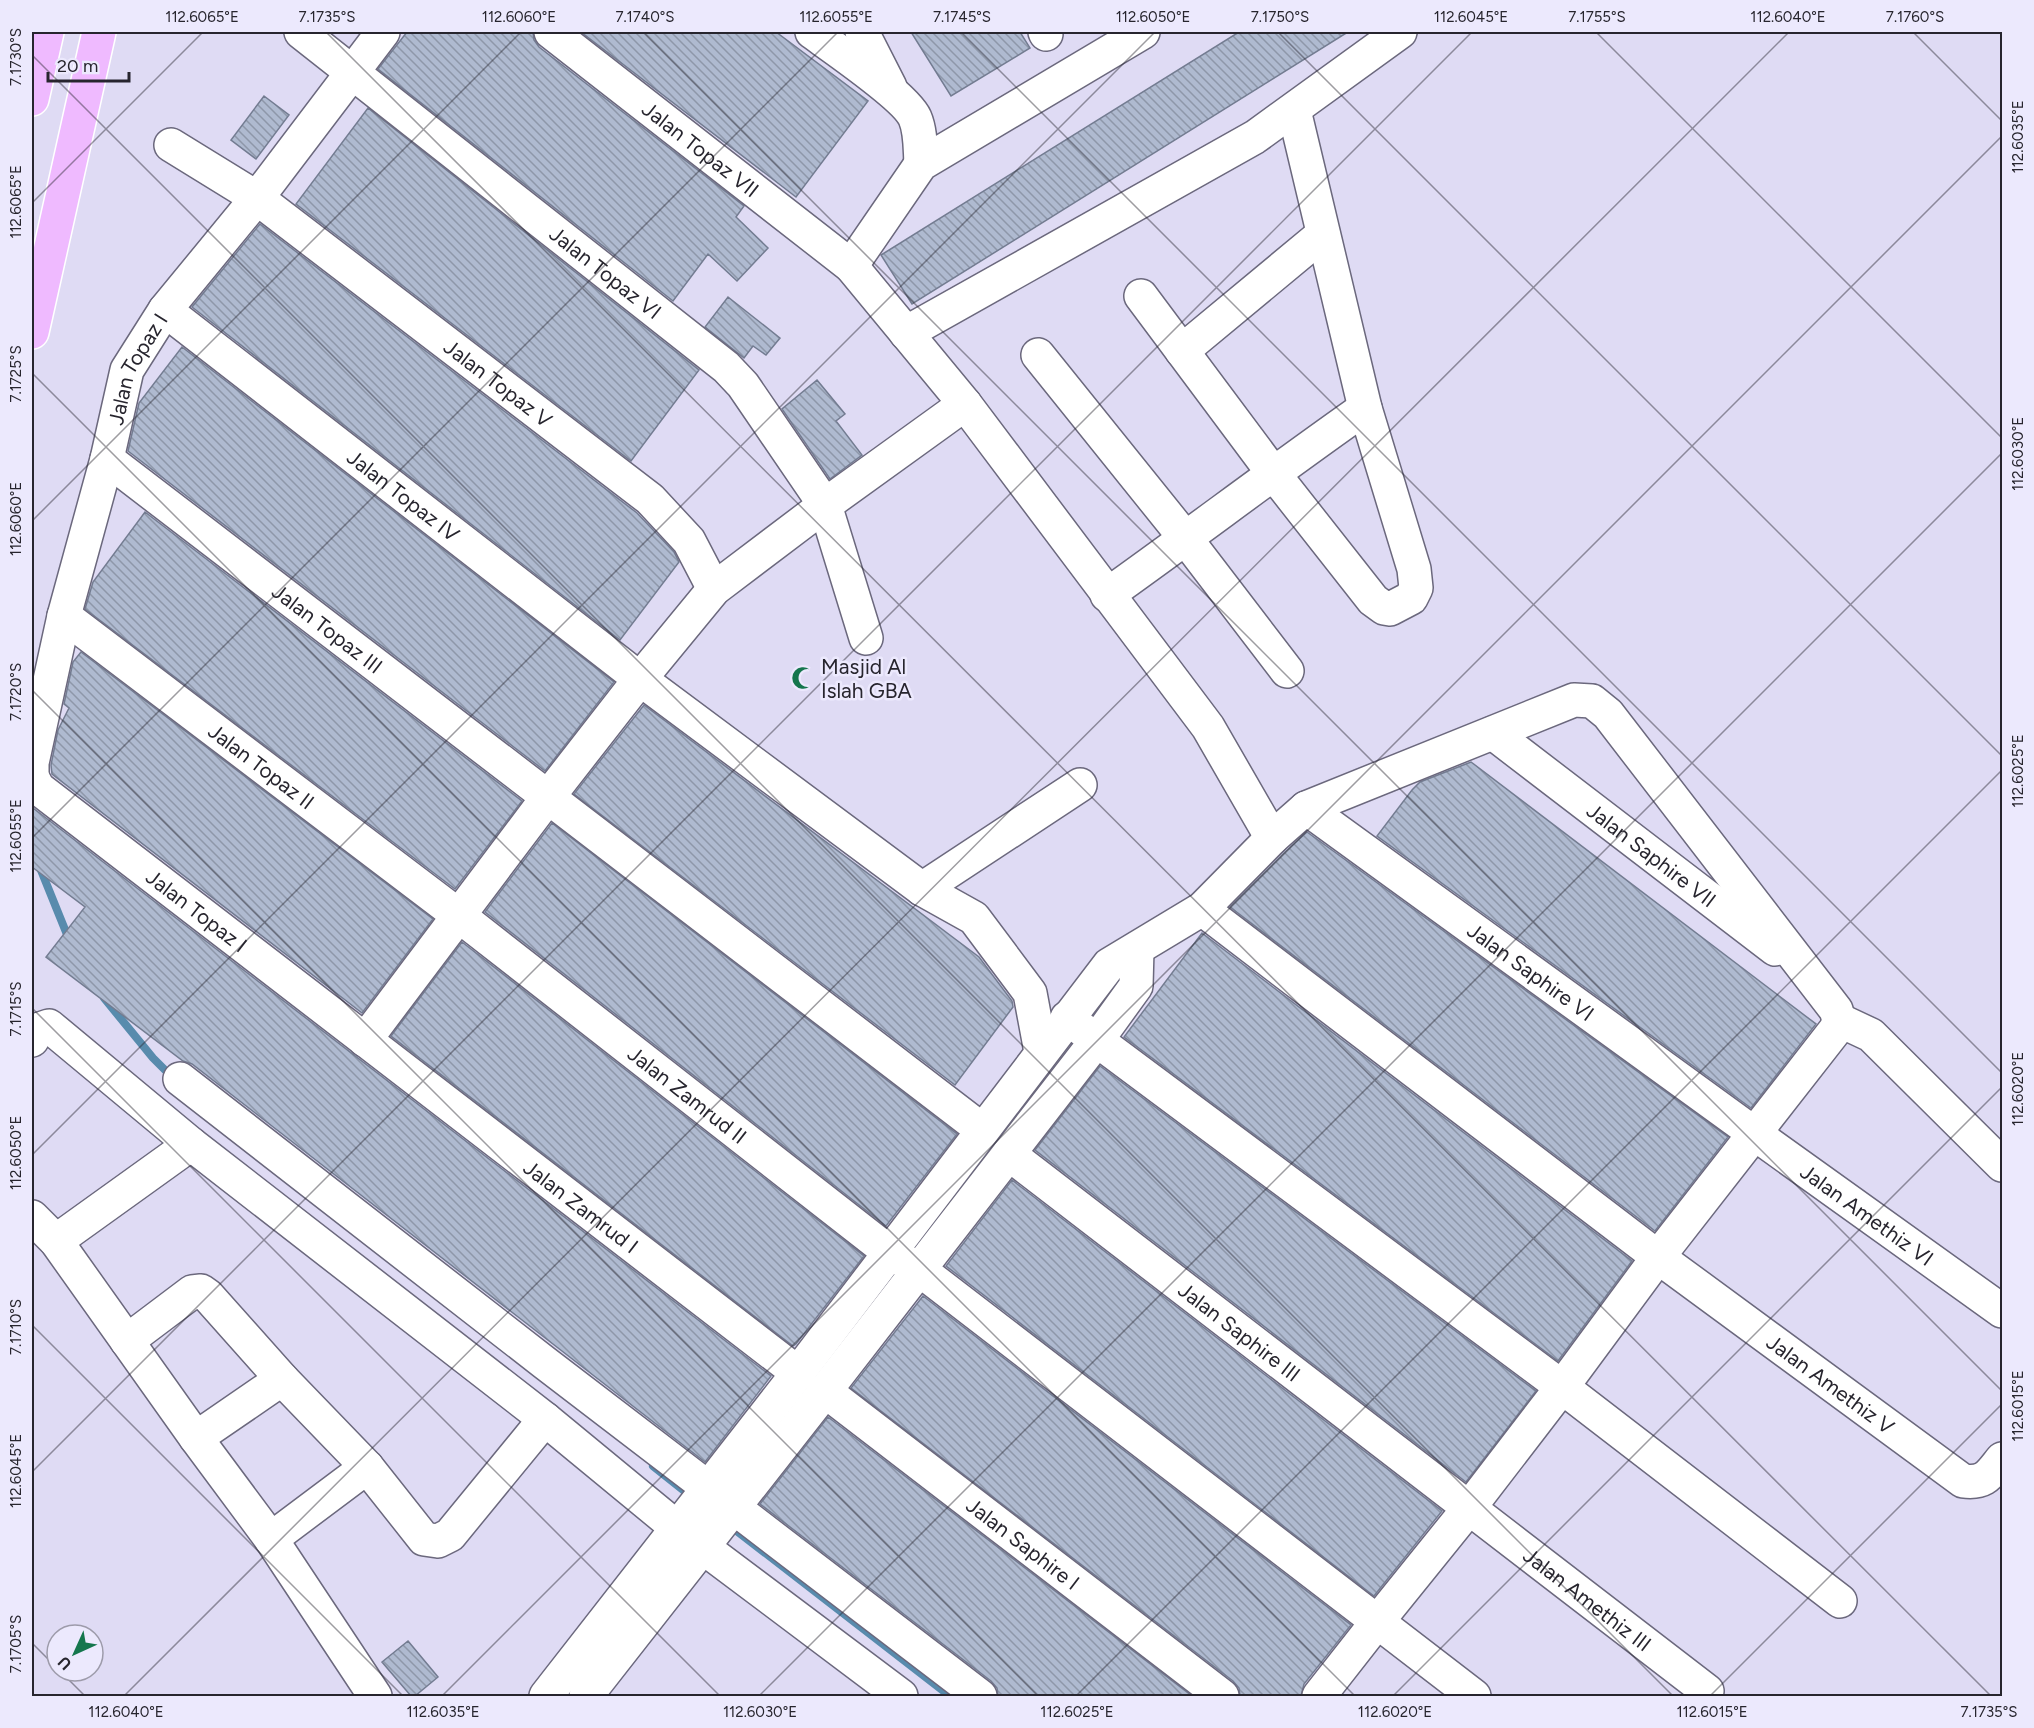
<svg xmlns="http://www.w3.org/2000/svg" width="2034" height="1728" font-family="Figtree,sans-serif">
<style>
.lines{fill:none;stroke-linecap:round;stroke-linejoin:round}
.stream{stroke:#588bad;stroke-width:8}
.building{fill:url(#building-back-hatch);stroke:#737c91;stroke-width:1.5}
.minor-casing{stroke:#6b687d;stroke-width:36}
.highway-casing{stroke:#fff;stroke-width:36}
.minor{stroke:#fff;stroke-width:33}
.highway{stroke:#efbaff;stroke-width:33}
.ticks{fill:none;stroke:#27252e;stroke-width:1.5;stroke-opacity:0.45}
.labels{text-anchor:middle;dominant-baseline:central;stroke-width:5;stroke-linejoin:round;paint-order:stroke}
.street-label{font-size:21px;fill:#27252e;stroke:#ece9fd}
.poi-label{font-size:21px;fill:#27252e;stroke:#ece9fd;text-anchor:start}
.neatline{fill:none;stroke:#27252e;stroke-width:2}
.ticks-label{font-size:15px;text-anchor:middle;fill:#27252e}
</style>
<defs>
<pattern id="building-back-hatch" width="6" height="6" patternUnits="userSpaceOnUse" patternTransform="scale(1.5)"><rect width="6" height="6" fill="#afbad0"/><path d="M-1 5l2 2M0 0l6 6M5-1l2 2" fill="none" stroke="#8e97a9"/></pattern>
</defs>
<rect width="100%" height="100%" fill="#dfdbf4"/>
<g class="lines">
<path class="stream" d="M32 848 70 942
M104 998 153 1058 172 1077
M653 1466 692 1497
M729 1525 950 1696"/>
</g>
<path class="building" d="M407 32H533L534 40 539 47 744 206 736 217 768 248 737 281 708 254 673 301 378 69Z
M581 32H776L868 101 796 197Z
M911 32H1020L1030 48 951 96Z
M1239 32H1348L912 304 881 255Z
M264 96 289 115 256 159 231 140Z
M368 108 699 370 631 461 296 204Z
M260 224 637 513 674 552 679 562 620 640 192 307Z
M728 297 780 338 766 355 753 346 744 358 705 327Z
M182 347 614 682 545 771 128 451 139 403Z
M817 380 845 414 836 421 862 455 830 479 782 409Z
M145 512 522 801 455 889 85 609 93 582Z
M81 652 433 919 362 1013 52 774 51 765 58 730 69 708 64 704 73 662Z
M644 705 979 957 1012 1001 1013 1007 955 1085 574 794Z
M1471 762 1816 1024 1751 1108 1377 836 1412 790 1420 782Z
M33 808 771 1376 705 1462 192 1064 183 1061 46 957 85 907 32 867V811Z
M552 823 957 1134 886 1226 485 912Z
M1307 832 1728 1137 1655 1231 1230 907 1285 852Z
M1202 933 1632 1261 1558 1361 1124 1037Z
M462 942 864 1256 796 1344 793 1346 391 1036Z
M1100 1066 1536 1391 1466 1482 1035 1150Z
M1012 1180 1442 1511 1374 1596 946 1266Z
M923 1296 1351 1625 1304 1684 1301 1696H1240L1239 1688 1233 1681 851 1388Z
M828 1417 1192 1696H998L997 1688 991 1681 760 1504Z
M408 1641 438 1677 415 1696H411L382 1662Z"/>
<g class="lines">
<g class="minor-casing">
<g id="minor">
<path id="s1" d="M301 32 726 367 743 385 825 505 866 638"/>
<path id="s2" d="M551 32 851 266 965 404 1208 727 1272 838"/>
<path d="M812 32C834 48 906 97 915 118 921 132 920 149 921 164"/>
<path d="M862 32 890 87"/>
<path d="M1045 32 1046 34"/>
<path id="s3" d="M171 145 257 198 650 499 689 541 714 589"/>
<path d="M851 266 921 164 1143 32"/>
<path d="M1141 296 1273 473 1373 600 1384 608 1390 609 1411 598 1416 588 1414 569 1365 408 1294 110"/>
<path id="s4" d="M165 310 640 679 922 889 974 918 1030 993 1041 1052"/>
<path d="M906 333 1255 137 1400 32"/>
<path d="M1182 351 1323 234"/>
<path d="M1038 355 1186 539 1287 671"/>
<path id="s5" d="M107 459 981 1129"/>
<path d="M1107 595C1194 533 1278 469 1365 408"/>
<path id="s6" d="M64 616 458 915 889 1252 920 1270 1474 1696"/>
<path id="s7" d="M1493 733 1775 949"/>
<path id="s8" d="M32 774V763L64 616 107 459 127 370 165 310 257 198 383 32"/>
<path id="s9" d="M32 777 38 788 798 1373"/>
<path id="s10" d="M1306 808 1755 1134 2002 1311"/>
<path d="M922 889 1080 785"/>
<path id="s11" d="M1202 909 1658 1257 1963 1481C1985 1484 1989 1475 2002 1459"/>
<path d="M1067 1018 1562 1387 1840 1601"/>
<path d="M1839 1020 1871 1035 2002 1165"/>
<path d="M32 1040 37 1030 49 1026 191 1144 545 1419 676 1527 901 1696"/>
<path d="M365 1040 548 797 640 679 714 589 825 505 965 404"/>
<path d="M180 1079 545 1363 980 1696"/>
<path id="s12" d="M1009 1154 1707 1691"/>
<path d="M32 1217 56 1241 196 1438 271 1539 375 1696"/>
<path d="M56 1241 191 1144"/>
<path d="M127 1341 192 1292 201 1291 208 1296 282 1379 367 1467 424 1539 438 1541 450 1535 545 1419"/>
<path id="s13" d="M825 1391 1222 1696"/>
<path d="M196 1438 282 1379"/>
<path d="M271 1539 367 1467"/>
<path d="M546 1696 798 1373 1109 965 1202 909 1272 838 1306 808 1574 700 1592 701 1608 714 1836 1010 1839 1020 1836 1029 1658 1257 1562 1387 1469 1508 1377 1622 1319 1696"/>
<path d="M586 1696 825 1391 1097 1040 1136 986 1137 949"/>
</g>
</g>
<g class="highway-casing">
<path id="highway" d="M32 99 47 32
M32 332 99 32"/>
</g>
<use href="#minor" class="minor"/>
<use href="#highway" class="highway"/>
</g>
<path class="ticks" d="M326 32 1991 1696M643 32 2002 1391M961 32 2002 1073M1278 32 2002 756M1596 32 2002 438M1913 32 2002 121M32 55 1673 1696M32 203 203 32M32 373 1355 1696M32 521 521 32M32 690 1038 1696M32 838 838 32M32 1008 720 1696M32 1155 1155 32M32 1325 403 1696M32 1472 1472 32M32 1643 57 1668M60 1671 85 1696M124 1696 1789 32M442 1696 2002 136M759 1696 2002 453M1076 1696 2002 770M1393 1696 2002 1087M1710 1696 2002 1404"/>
<defs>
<g id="mosque-bare" transform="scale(1.8)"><path d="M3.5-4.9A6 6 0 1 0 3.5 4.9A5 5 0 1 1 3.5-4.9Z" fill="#15764d" stroke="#ece9fd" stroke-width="2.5" paint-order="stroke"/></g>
</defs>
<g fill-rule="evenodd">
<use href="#mosque-bare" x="803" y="678"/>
</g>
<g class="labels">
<g class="street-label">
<text stroke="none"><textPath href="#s2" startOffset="190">Jalan Topaz VII</textPath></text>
<text stroke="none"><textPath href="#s1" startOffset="388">Jalan Topaz VI</textPath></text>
<text stroke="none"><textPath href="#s8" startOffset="420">Jalan Topaz I</textPath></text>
<text stroke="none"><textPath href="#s3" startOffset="405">Jalan Topaz V</textPath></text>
<text stroke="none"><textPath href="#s4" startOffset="302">Jalan Topaz IV</textPath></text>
<text stroke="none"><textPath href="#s5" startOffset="278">Jalan Topaz III</textPath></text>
<text stroke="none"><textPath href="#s6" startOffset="248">Jalan Topaz II</textPath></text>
<text stroke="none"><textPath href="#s7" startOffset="200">Jalan Saphire VII</textPath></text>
<text stroke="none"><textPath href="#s9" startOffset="213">Jalan Topaz I</textPath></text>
<text stroke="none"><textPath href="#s10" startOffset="278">Jalan Saphire VI</textPath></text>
<text stroke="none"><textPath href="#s6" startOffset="786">Jalan Zamrud II</textPath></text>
<text stroke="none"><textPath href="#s9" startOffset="698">Jalan Zamrud I</textPath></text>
<text stroke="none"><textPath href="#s10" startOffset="693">Jalan Amethiz VI</textPath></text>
<text stroke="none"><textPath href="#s12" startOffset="291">Jalan Saphire III</textPath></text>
<text stroke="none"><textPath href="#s11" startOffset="788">Jalan Amethiz V</textPath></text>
<text stroke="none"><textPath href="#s13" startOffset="250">Jalan Saphire I</textPath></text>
<text stroke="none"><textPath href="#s12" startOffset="730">Jalan Amethiz III</textPath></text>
</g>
<g class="poi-label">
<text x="821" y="666">Masjid Al<tspan x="821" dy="24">Islah GBA</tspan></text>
</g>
</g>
<rect width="2034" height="1728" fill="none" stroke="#ece9fd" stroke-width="66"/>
<g transform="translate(75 1653) rotate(225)"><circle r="28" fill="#ece9fd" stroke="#9d9baa" stroke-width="1.5"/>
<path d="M0-4.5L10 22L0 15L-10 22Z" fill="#15764d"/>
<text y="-9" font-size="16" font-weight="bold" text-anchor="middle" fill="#27252e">U</text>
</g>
<path d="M48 72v9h81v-9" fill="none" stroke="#27252e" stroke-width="3"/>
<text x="57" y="72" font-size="18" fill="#27252e" stroke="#ece9fd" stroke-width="4.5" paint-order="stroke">20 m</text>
<rect x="33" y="33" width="1968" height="1662" class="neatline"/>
<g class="ticks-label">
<text x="202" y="22">112.6065°E</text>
<text x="327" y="22">7.1735°S</text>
<text x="519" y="22">112.6060°E</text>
<text x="645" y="22">7.1740°S</text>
<text x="836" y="22">112.6055°E</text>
<text x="962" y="22">7.1745°S</text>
<text x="1153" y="22">112.6050°E</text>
<text x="1280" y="22">7.1750°S</text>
<text x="1471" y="22">112.6045°E</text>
<text x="1597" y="22">7.1755°S</text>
<text x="1788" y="22">112.6040°E</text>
<text x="1915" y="22">7.1760°S</text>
<text transform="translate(16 57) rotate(-90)" y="5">7.1730°S</text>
<text transform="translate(2018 137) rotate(-90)" y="5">112.6035°E</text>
<text transform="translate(16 202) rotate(-90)" y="5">112.6065°E</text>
<text transform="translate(16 374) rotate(-90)" y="5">7.1725°S</text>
<text transform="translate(2018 454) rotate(-90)" y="5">112.6030°E</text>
<text transform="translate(16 519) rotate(-90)" y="5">112.6060°E</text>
<text transform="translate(16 692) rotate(-90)" y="5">7.1720°S</text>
<text transform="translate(2018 771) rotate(-90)" y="5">112.6025°E</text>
<text transform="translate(16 836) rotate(-90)" y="5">112.6055°E</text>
<text transform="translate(16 1009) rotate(-90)" y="5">7.1715°S</text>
<text transform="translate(2018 1089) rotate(-90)" y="5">112.6020°E</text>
<text transform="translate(16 1153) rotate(-90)" y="5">112.6050°E</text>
<text transform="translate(16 1327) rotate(-90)" y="5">7.1710°S</text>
<text transform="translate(2018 1406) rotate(-90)" y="5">112.6015°E</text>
<text transform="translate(16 1471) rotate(-90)" y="5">112.6045°E</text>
<text transform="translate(16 1644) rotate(-90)" y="5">7.1705°S</text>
<text x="126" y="1717">112.6040°E</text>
<text x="443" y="1717">112.6035°E</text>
<text x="760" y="1717">112.6030°E</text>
<text x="1077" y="1717">112.6025°E</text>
<text x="1395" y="1717">112.6020°E</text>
<text x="1712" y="1717">112.6015°E</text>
<text x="1989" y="1717">7.1735°S</text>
</g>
</svg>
